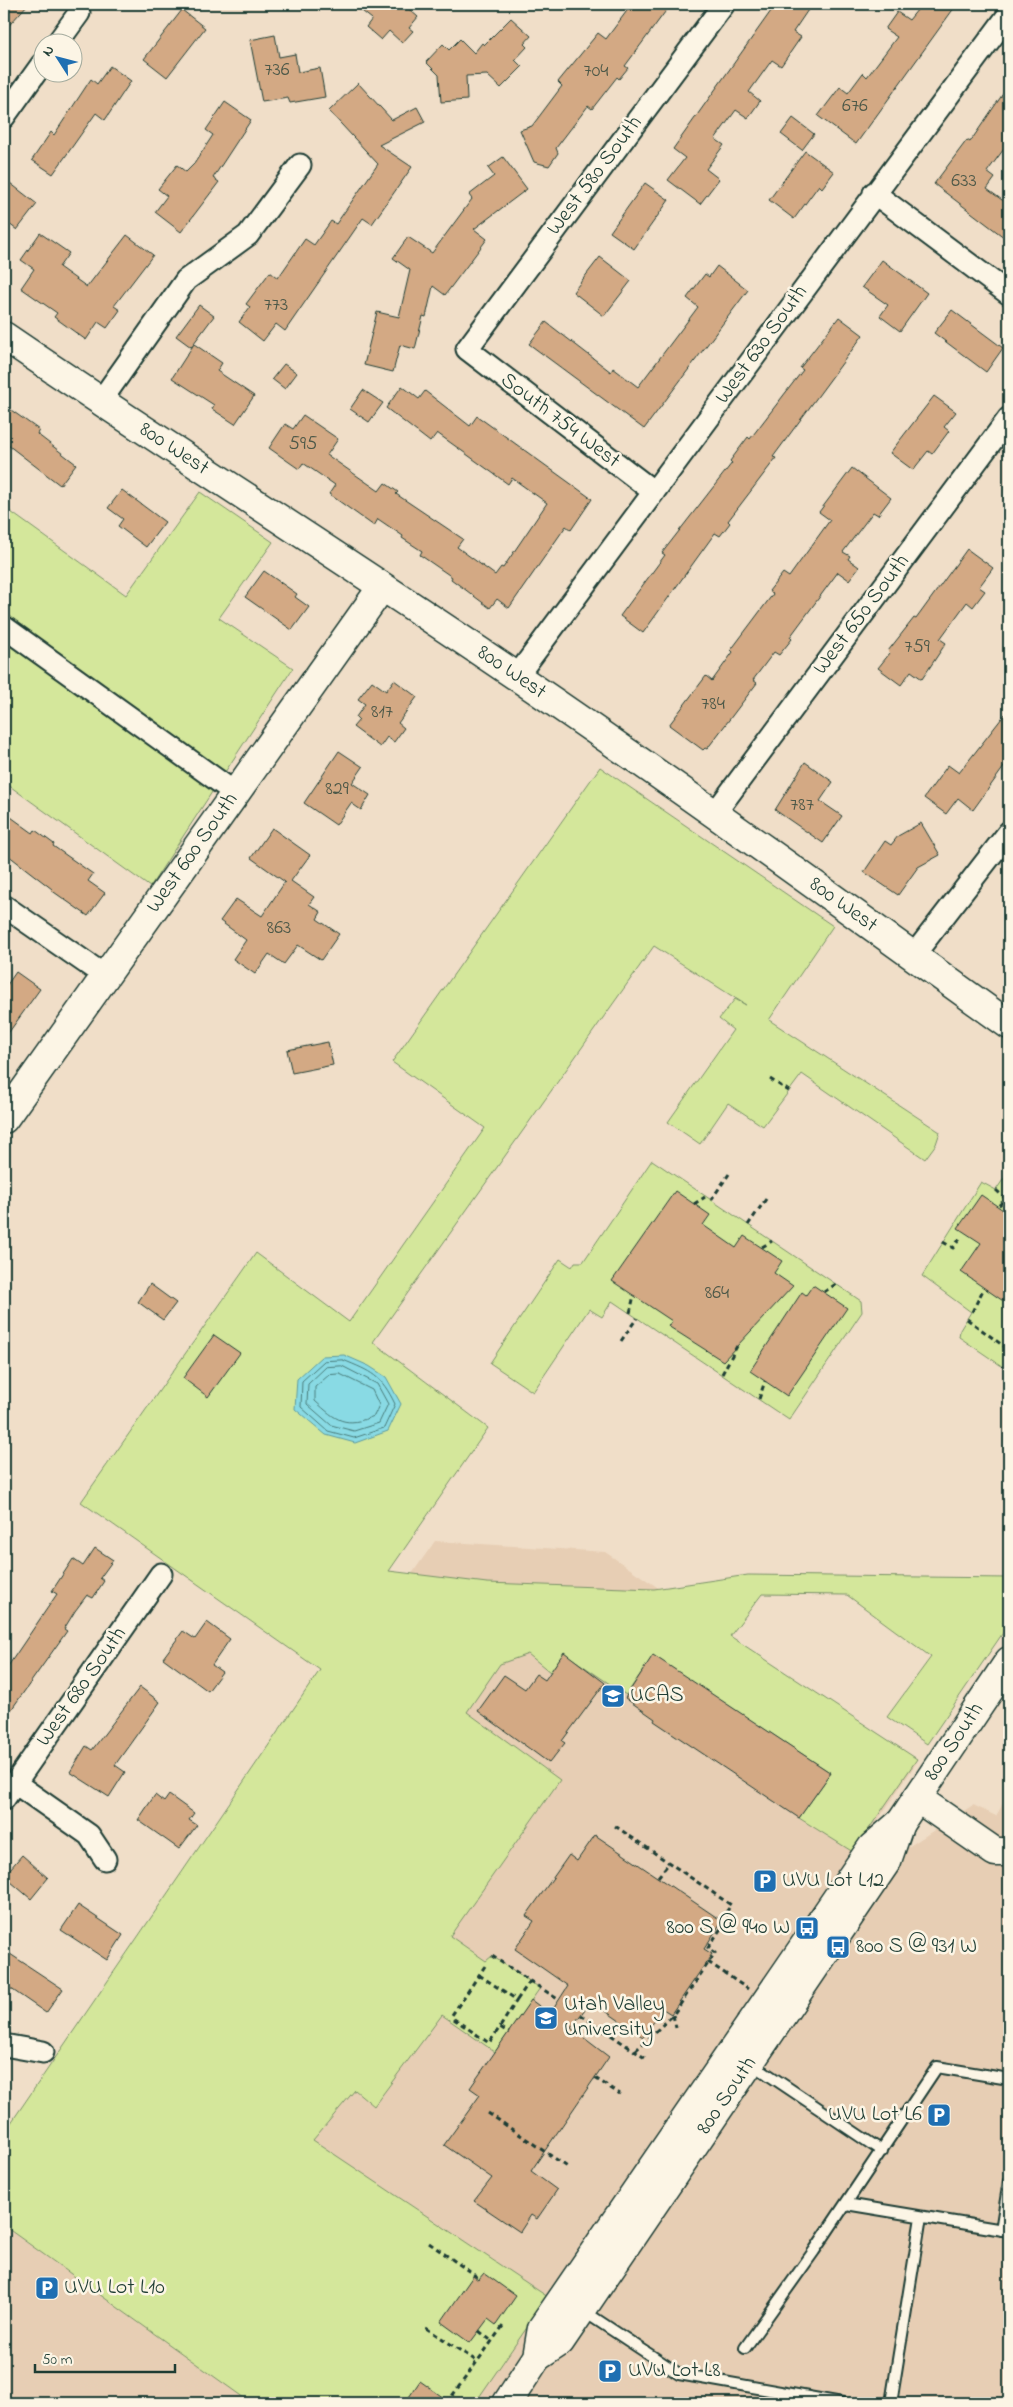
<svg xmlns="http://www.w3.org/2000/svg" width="1013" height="2407" font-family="'Indie Flower',sans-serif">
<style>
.built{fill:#e7ceb4}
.green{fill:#d4e79b;stroke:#7a9268}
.water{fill:#89dae4;stroke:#5f9b9e}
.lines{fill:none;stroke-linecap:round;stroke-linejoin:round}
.shore{stroke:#497c7a;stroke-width:1}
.building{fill:#d3a984;stroke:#1f3d34}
.lane-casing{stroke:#1f3d34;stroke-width:14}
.street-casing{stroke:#1f3d34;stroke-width:25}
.secondary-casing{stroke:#1f3d34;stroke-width:31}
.path{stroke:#1f3d34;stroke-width:3;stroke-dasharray:5 4;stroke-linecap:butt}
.lane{stroke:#fcf5e5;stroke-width:10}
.street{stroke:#fcf5e5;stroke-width:21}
.secondary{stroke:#fcf5e5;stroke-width:28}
.labels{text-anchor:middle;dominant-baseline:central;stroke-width:5;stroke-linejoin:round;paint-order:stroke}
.number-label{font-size:20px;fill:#4c5848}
.street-label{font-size:22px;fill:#1f3d34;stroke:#fcf5e5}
.poi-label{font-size:22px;fill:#1f3d34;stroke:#fcf5e5;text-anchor:start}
</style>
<rect width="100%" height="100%" fill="#f0dec8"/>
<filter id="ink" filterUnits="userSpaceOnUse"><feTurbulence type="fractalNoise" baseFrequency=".02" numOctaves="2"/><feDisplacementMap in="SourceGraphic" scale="10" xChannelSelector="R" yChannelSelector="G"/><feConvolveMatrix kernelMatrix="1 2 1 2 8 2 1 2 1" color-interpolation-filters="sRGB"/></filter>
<g filter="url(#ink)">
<path class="built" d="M435 1541 605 1552 917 1762 823 1902 973 1805 996 1816 1005 1800 1009 1805V2403H4V2133L319 1673 352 1659Z"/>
<path class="green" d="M200 492 273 542 219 618 293 668 150 887 4 782V507L126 595Z
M600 767 833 926 769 1020 940 1132 936 1144 925 1159 802 1074 763 1126 728 1103 700 1144 668 1122 733 1030 719 1019 735 999 746 1005 654 946 373 1342 488 1428 389 1571 487 1583 654 1589 748 1575 1009 1578V1624L927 1744 887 1717 931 1657 847 1595 762 1594 730 1636 917 1759 853 1852 799 1818 831 1773 653 1656 626 1695 564 1653 550 1672 528 1654 500 1664 467 1712 560 1780 450 1936 486 1961 492 1956 540 1988 495 2052 442 2015 374 2106 355 2090 313 2140 548 2297 475 2403H251L4 2226V2133L320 1670 81 1502 256 1253 349 1322 485 1128 392 1062Z
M652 1160 861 1301 862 1312 789 1420 612 1301 602 1317 589 1309 533 1392 490 1363 560 1259 572 1267 575 1262H583Z
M1009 1171V1371L959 1337 960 1330 971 1312 922 1276 981 1182 996 1190Z"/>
<path class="water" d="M344 1355 369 1366 386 1377 401 1404 388 1431 355 1443 326 1435 295 1409 297 1379 322 1356Z"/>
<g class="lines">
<path class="shore" d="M343 1360C372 1372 381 1375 395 1404L384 1428 354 1438 328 1431 301 1407 302 1381 324 1361Z
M342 1366 377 1384 388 1404 379 1423 354 1431 331 1425 307 1404 308 1384 326 1367Z
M340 1374 372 1390 379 1405 374 1416C345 1428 337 1421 315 1401V1387L329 1375Z"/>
</g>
<path class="building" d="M4 4H28L4 31Z
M353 4H403L418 17 409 28 413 31 402 43 389 31 381 40 366 27 372 19Z
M632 4H671L625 66 628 68 619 79 617 77 592 109 588 106 556 148 558 153 549 166 534 162 520 130 532 126 562 86 558 82 598 33 606 39Z
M776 4H812L793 32 801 37 781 66 772 60 749 92 760 101 748 118 736 110 715 139 724 145 706 169 719 179 700 204 668 180 685 158 673 149Z
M922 4H957L856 144 818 116 840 87 848 93 863 73 867 77 897 37 885 29 897 12 909 20Z
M182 10 205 28 167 77 144 59Z
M511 18 531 36 524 44 527 47 515 60 522 67 501 88 487 75 466 76 467 100 441 102 439 75 426 62 443 44 449 50 460 39 474 53 482 43 484 45Z
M275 35 279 57 295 54 298 72 320 68 325 97 290 103 288 98 262 102 250 40Z
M110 66 131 81 105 120 96 113 53 174 32 160 51 132 54 135 91 79 97 84Z
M358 83 392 120 417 107 425 122 379 145 412 167 372 224 363 218 285 331 276 324 263 341 239 322 250 307 246 304 270 272 278 278 305 239 314 245 331 221 336 224 378 164 329 111Z
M1009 85V142L987 172 995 178 987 189 1009 205V241L934 184 967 140 970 142Z
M225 102 251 120 213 178 219 182 181 232 155 212 167 196 158 189 177 165 186 172 194 164 213 135 206 130Z
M793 118 814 134 802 150 781 134Z
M805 151 834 172 822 188 819 185 794 219 769 200Z
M503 157 527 189 474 229 487 239 445 295 433 286 426 317 423 316 415 349 400 345 393 372 364 365 377 312 399 317 410 270 393 258 408 237 432 253 472 199 469 195 494 176 488 168Z
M10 183 37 204 17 230 4 220V191Z
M645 183 669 200 634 249 610 232Z
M40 233 69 253 59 267 87 287 127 235 153 255 114 306 120 310 107 328 98 322 86 340 54 317 57 313 21 288 34 269 21 260Z
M600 257 631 281 604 316 573 292Z
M882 260 927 293 900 331 880 316 888 305 862 287Z
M717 266 748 290 644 429 529 344 546 322 611 372 613 368 638 387 698 307 687 298 705 274 709 277Z
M199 305 214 316 191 347 176 336Z
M952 310 1003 348 986 372 934 333Z
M839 317 863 335 773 457 776 458 728 521 730 523 720 536 715 533 643 633 620 616 665 555 662 553 732 463 730 461 748 437 750 439 803 370 800 368Z
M194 344 222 363 217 371 254 396 235 424 212 409 214 405 172 378Z
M284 364 297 373 285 389 272 379Z
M402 386 419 399 425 391 470 426 477 416 592 499 571 530 566 526 509 608 497 599 490 608 451 579 452 577 420 555 422 551 402 538 403 536 378 519 374 526 329 494 335 485 303 463 299 469 269 448 285 424 293 429 303 415 338 439 327 455 379 491 385 483 398 492 396 494 463 539 457 547 495 575 501 567 503 568 547 503 512 478 508 484 437 433 430 442 386 408Z
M363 390 383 403 369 422 350 409Z
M934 396 956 412 944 427 949 431 932 454 928 451 913 470 890 453Z
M4 405 39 430 37 434 76 464 60 485 4 442Z
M852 468 891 498 878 515 873 512 843 552 850 556 848 559 859 567 849 580 838 572 790 637 792 639 779 655 774 652 753 680 757 683 707 749 705 748 703 750 669 725 706 676 712 681 733 652 731 650 773 594 769 591 783 573 789 577 830 520 819 512Z
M122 490 165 522 146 547 118 526 123 519 108 508Z
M967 549 993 568 979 587 985 591 973 607 967 602 940 639 946 643 922 679 911 671 901 685 878 668 890 653 888 651 914 618 916 619Z
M264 571 297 594 295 597 309 607 292 630 245 597Z
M394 680 417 697 398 723 404 728 394 742 387 737 380 747 353 727 359 720 356 717 365 704 358 699 372 681 386 691Z
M1009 709V760L973 810 958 798 946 814 924 798 948 765 959 773Z
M339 751 363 767 352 783 370 795 361 810 351 803 336 825 304 803Z
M805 762 833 782 820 801 842 816 823 843 775 810Z
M4 812 33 833 35 830 54 844 53 846 93 874 88 881 105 893 88 916 51 890 52 889 4 852Z
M921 823 940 855 918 867 898 895 864 872 885 841 891 845 898 836Z
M272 828 310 855 291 881 314 897 309 904 321 912 317 919 339 934 321 960 298 945 284 964 269 954 255 974 233 959 246 940 220 921 236 899 262 916 285 882 251 858Z
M16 972 40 989 4 1039V989Z
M328 1042 333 1065 292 1073 287 1050Z
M675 1191 710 1215 703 1225 736 1248 744 1236 782 1261 774 1273 793 1286 723 1361 668 1326 672 1321 612 1281Z
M981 1195 1009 1214V1305L961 1272 981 1243 958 1228Z
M150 1284 176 1303 163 1320 138 1302Z
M813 1285 847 1308 787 1396 750 1371 802 1292 806 1295Z
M214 1335 240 1353 208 1397 183 1378Z
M95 1548 113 1560 100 1578 104 1581 93 1598 87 1595 75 1611 64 1629 67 1631 4 1720V1672L57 1594 52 1591 73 1559 83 1566Z
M207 1622 230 1639 212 1665 222 1672 208 1691 163 1658 183 1631 195 1639Z
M564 1652 605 1683 562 1741 565 1743 549 1763 478 1711 504 1675 525 1689 536 1674 545 1680Z
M653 1655 831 1773 799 1818 654 1721 655 1719 625 1698Z
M140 1687 160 1702 115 1765 125 1772 109 1797 70 1772 86 1746 92 1750Z
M155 1795 164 1802 169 1795 194 1813 189 1820 197 1825 179 1849 138 1820Z
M595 1835 722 1921 704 1949 712 1954 671 2014 663 2009 643 2037 591 2001 571 2028 609 2057 531 2171 557 2190 537 2219 531 2215 520 2232 474 2201 492 2178 444 2145 480 2095 470 2088 531 2000 550 2014 568 1986 515 1949 534 1921 526 1916 569 1855 577 1861Z
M22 1855 48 1878 31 1899 4 1876Z
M78 1905 123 1935 107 1960 61 1930Z
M4 1950 63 1989 46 2013 4 1984Z
M484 2273 516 2296 496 2325 488 2319 470 2343 441 2322 473 2276 478 2280Z
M420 2381 451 2403H405Z"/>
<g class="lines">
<g class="lane-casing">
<path id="lane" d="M751 2063 882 2151
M846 2204 1009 2231
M1001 2230 1009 2181
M582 2310 679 2374 842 2403
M745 2348 814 2251 937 2067 1009 2079
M891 2403 921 2217"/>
</g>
<g class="street-casing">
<path id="street" d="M58 42 79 13
M4 117 42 64
M874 193 1009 294
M100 402 186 280 248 235 300 165
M654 492 467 349 724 4
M4 627 235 793
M517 676 1009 14
M715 813 1009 418
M4 906 105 976
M913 956 1009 832
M15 1783 89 1835 105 1859
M4 1799 161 1574
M4 2045 43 2052"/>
</g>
<g class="secondary-casing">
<g id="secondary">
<path id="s1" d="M4 336C174 452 349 562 519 678 685 791 847 908 1009 1025"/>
<path id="s2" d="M4 1119 382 587"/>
<path d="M917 1798 995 1852H1009"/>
<path id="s3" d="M537 2357 560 2342 887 1861 900 1823"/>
<path id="s4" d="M507 2403 537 2357 542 2328 872 1847 901 1822 1009 1661"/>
</g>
</g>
<path class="path" d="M770 1079 789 1091
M996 1190 1006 1199 998 1206
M711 1200 729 1174
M694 1204 705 1197
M748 1225 766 1199
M943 1242 953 1248 962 1236
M762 1247 772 1241
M824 1292 836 1284
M972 1312 984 1288
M630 1313 634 1295
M967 1319 1009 1350
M621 1341 637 1318
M722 1374 737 1346
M759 1399 765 1381
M615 1826 731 1905 725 1914 729 1916 708 1948 715 1953 673 2015 635 2051
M658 1877 669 1863
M492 1956 559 2000
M708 1962 748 1989
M485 1966 452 2015 454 2019 489 2043 500 2027 509 2033
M479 1975 517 2000 500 2027
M517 2000 530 1981
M581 2015 648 2060
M673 2015 676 2028
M595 2078 620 2094
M488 2113 569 2168
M429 2243 480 2279
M426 2328 478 2362
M479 2331 493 2342
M447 2403 503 2326"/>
<use href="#lane" class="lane"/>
<use href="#street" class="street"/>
<use href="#secondary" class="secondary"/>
</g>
</g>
<defs>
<g id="school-square" transform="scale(1.25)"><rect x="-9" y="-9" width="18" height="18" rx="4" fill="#1f6fb2" stroke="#fcf5e5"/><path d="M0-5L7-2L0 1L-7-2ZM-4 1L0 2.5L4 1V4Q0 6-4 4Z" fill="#fff"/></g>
<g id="parking-square" transform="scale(1.25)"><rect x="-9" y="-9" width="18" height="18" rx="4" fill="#1f6fb2" stroke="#fcf5e5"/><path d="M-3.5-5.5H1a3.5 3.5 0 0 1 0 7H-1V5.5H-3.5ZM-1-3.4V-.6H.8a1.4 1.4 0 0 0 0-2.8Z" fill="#fff"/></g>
<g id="bus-square" transform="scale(1.25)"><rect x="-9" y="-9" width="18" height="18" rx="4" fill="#1f6fb2" stroke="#fcf5e5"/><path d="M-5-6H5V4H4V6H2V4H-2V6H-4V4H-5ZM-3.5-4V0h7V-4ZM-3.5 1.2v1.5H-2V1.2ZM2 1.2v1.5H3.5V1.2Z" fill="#fff"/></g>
<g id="university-square" transform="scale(1.25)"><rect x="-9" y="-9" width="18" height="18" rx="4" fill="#1f6fb2" stroke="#fcf5e5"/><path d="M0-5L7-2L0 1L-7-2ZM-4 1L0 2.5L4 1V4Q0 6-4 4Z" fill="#fff"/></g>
</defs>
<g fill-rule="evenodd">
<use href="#school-square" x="613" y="1696"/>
<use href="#parking-square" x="765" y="1881"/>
<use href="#bus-square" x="807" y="1928"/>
<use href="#bus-square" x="838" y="1947"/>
<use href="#university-square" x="546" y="2018"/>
<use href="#parking-square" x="939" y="2115"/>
<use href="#parking-square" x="47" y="2288"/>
<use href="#parking-square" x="610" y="2371"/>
</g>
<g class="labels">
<g class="number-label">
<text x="277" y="70">736</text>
<text x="596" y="71">704</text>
<text x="855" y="106">676</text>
<text x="964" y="181">633</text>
<text x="276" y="305">773</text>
<text x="303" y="444">595</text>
<text x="917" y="647">759</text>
<text x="713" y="704">784</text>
<text x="382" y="712">817</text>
<text x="337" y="789">829</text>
<text x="802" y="805">787</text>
<text x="279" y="928">863</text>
<text x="717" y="1293">864</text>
</g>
<g class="street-label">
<text transform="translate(595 176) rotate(-53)">West 580 South</text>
<text transform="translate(762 345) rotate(-54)">West 630 South</text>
<text transform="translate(560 421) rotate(37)">South 754 West</text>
<text stroke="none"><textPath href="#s1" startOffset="204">800 West</textPath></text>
<text transform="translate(862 615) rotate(-53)">West 650 South</text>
<text stroke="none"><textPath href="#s1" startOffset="609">800 West</textPath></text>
<text stroke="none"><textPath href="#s2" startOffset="326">West 600 South</textPath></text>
<text stroke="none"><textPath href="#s1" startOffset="1014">800 West</textPath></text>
<text transform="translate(82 1687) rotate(-55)">West 680 South</text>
<text stroke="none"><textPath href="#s4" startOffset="802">800 South</textPath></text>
<text stroke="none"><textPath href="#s3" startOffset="325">800 South</textPath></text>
</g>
<g class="poi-label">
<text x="630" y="1696">UCAS</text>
<text x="782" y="1881">UVU Lot L12</text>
<text x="790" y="1928" text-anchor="end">800 S @ 940 W</text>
<text x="856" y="1947">800 S @ 931 W</text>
<text x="564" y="2005">Utah Valley<tspan x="564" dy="25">University</tspan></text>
<text x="922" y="2115" text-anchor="end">UVU Lot L6</text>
<text x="64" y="2288">UVU Lot L10</text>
<text x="628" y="2371">UVU Lot L8</text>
</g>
</g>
<rect width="1013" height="2407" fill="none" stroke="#fcf5e5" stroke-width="20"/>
<rect x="10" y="10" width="993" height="2387" fill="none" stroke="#1f3d34" stroke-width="2" filter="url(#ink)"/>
<g transform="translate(58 58) rotate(306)"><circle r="24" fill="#fcf5e5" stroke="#a4ab9e"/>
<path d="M0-4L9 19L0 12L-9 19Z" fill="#1f6fb2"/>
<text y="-8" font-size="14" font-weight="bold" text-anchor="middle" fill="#1f3d34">N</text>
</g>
<path d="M35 2364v8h140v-8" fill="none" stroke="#1f3d34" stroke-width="2.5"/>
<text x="42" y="2364" font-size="15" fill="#1f3d34" stroke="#fcf5e5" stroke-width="4" paint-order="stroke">50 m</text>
</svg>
